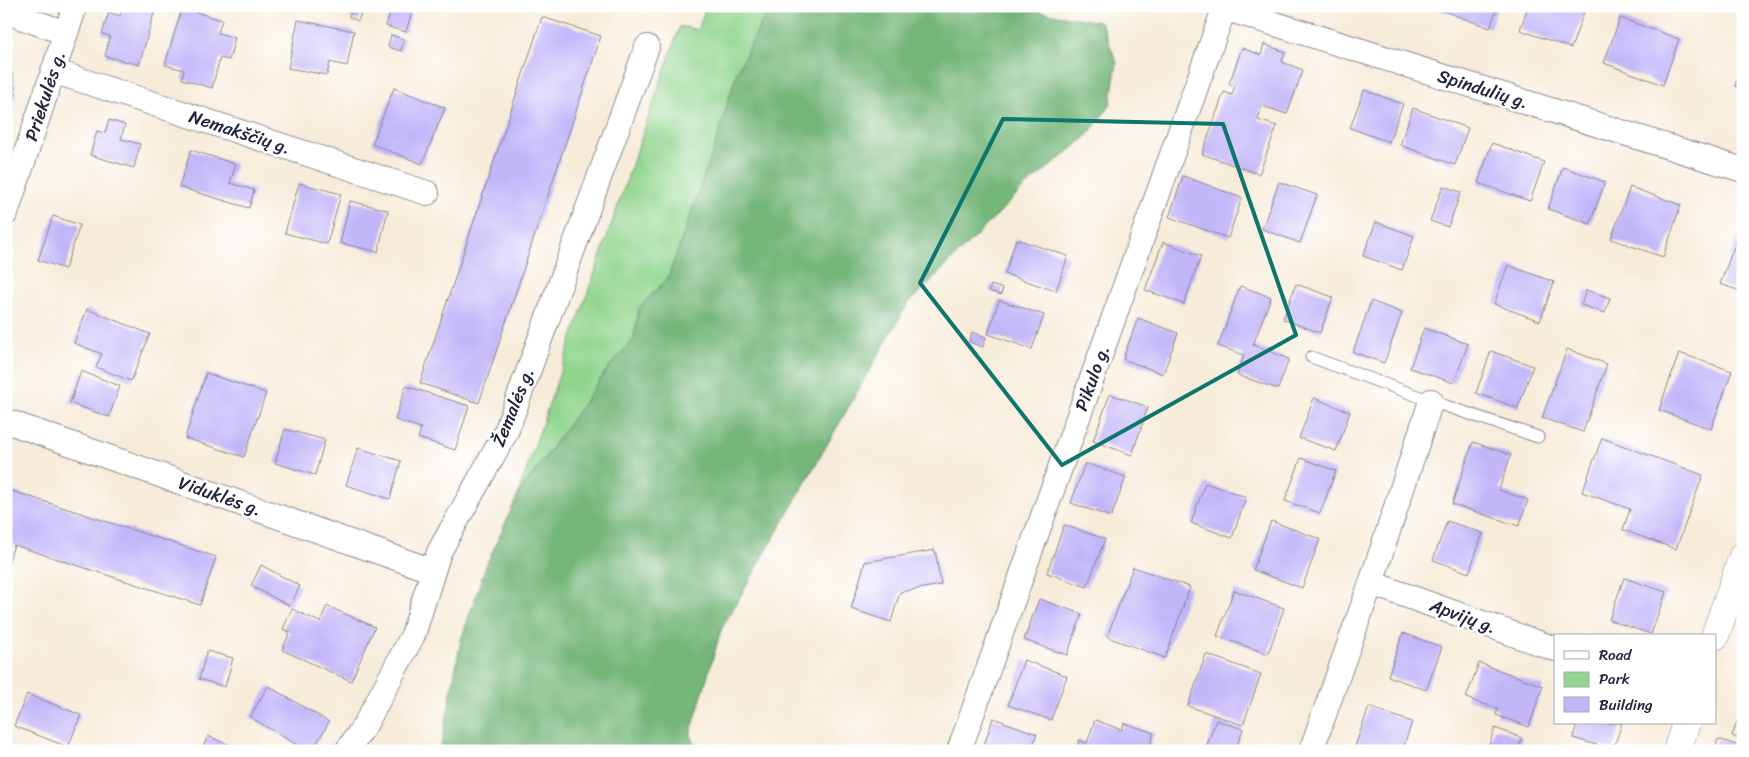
<svg xmlns="http://www.w3.org/2000/svg" width="1749" height="757" font-family="Sriracha,sans-serif">
<style>
.green{fill:#91d58e;stroke:#5a7c64}
.forest{fill:#74b679;stroke:#4b6c5a}
.building{fill:#c2b6f9}
.lines{fill:none;stroke-linecap:round;stroke-linejoin:round}
.service-casing{stroke:#8c878a;stroke-width:13}
.minor-casing{stroke:#8c878a;stroke-width:26}
.secondary-casing{stroke:#8c878a;stroke-width:29}
.service{stroke:#fff;stroke-width:11}
.minor{stroke:#fff;stroke-width:24}
.secondary{stroke:#fff;stroke-width:28}
.marked{fill:none;stroke:#0f766e;stroke-width:4;stroke-linejoin:round}
.labels{text-anchor:middle;dominant-baseline:central;stroke-width:5;stroke-linejoin:round;paint-order:stroke}
.street-label{font-size:18px;fill:#22223b;stroke:#fff}
</style>
<rect width="100%" height="100%" fill="#fff"/>
<filter id="ink" filterUnits="userSpaceOnUse"><feTurbulence type="fractalNoise" baseFrequency=".02" numOctaves="2"/><feDisplacementMap in="SourceGraphic" scale="10" xChannelSelector="R" yChannelSelector="G"/><feConvolveMatrix kernelMatrix="1 2 1 2 8 2 1 2 1" color-interpolation-filters="sRGB"/></filter>
<filter id="wash" filterUnits="userSpaceOnUse"><feTurbulence type="fractalNoise" baseFrequency=".0096" numOctaves="4" result="noise"/><feDisplacementMap in="SourceGraphic" scale="20" xChannelSelector="R" yChannelSelector="G"/><feGaussianBlur stdDeviation="1.12" result="paint"/><feColorMatrix in="noise" values="0 0 0 0 0 0 0 0 0 0 0 0 0 0 0 0 0 1.4 0 .05"/><feComposite in="paint" operator="in"/></filter>
<g filter="url(#wash)">
<rect width="100%" height="100%" fill="#f7ecda"/>
<path class="green" d="M706 6H825L767 12 737 72 713 152 668 278 639 308 634 339 609 367 517 497 680 26 698 30Z"/>
<path class="forest" d="M825 6H1031L1041 12 1101 22 1117 63 1110 106 1085 138 1027 185 907 305 721 630 690 736 700 751H440L461 640 485 568 517 497 609 367 634 339 639 308 668 278 713 152 737 72 767 12Z"/>
<g id="blocks">
<path class="building" d="M123 6H156L139 65 105 56 110 36 102 34 109 12 120 16Z
M392 6 413 8 406 32 386 26Z
M602 6H618L616 12Z
M1430 6H1498L1490 28Z
M1528 6H1576L1585 9 1571 48 1520 30Z
M182 8 222 20 218 33 235 38 229 60 220 58 212 88 182 79 184 70 165 65Z
M352 9 361 13 358 21 349 17Z
M542 17 601 36 479 403 420 383Z
M1620 18 1679 39 1663 85 1604 63Z
M298 20 354 31 347 66 330 62 327 75 288 68Z
M391 35 404 39 401 51 388 47Z
M1264 44 1285 52 1282 62 1303 70 1287 114 1262 106 1258 120 1277 126 1259 174 1202 154 1224 92 1232 95 1235 86 1229 84 1242 48 1261 55Z
M6 64 12 73 16 94 13 102 6 100Z
M1743 66V88L1735 86Z
M394 88 445 108 422 164 372 144Z
M1364 90 1403 104 1389 142 1350 128Z
M1413 108 1468 128 1455 165 1400 145Z
M109 120 125 125 121 139 140 144 134 168 90 155 97 131 105 133Z
M1492 143 1544 162 1530 201 1478 183Z
M191 150 236 164 230 183 254 190 249 208 179 187Z
M1563 167 1605 182 1590 224 1548 209Z
M1183 176 1242 198 1228 238 1169 217Z
M1279 182 1317 195 1300 243 1262 229Z
M299 183 341 194 327 244 285 233Z
M1443 186 1461 192 1448 227 1430 221Z
M1630 187 1681 205 1663 257 1611 239Z
M350 201 388 210 378 252 340 243Z
M53 216 80 225 65 269 38 260Z
M1376 222 1414 236 1402 270 1363 256Z
M1741 228H1743V292L1720 284Z
M1016 239 1068 256 1056 291 1005 274Z
M1163 242 1201 256 1184 304 1145 290Z
M1508 265 1554 282 1540 321 1494 304Z
M1296 284 1333 297 1320 333 1283 319Z
M991 285 1003 289 1001 295 989 291Z
M1240 286 1271 297 1253 345 1289 359 1278 389 1237 375 1244 355 1218 346Z
M1586 290 1610 298 1605 313 1581 305Z
M999 300 1044 315 1032 349 988 334Z
M1371 301 1402 313 1384 363 1353 352Z
M87 309 150 334 131 381 96 367 102 354 74 343Z
M1138 318 1178 333 1163 374 1123 359Z
M1424 328 1468 344 1454 383 1410 368Z
M972 332 986 337 983 347 969 342Z
M1567 349 1607 364 1583 432 1542 418Z
M1491 351 1533 366 1518 408 1476 393Z
M1679 353 1732 371 1711 429 1659 410Z
M81 371 120 386 109 417 70 403Z
M206 373 266 393 244 457 185 438Z
M406 386 469 406 455 450 418 438 421 428 395 420Z
M1110 394 1148 407 1132 455 1093 441Z
M1314 398 1350 412 1336 451 1299 438Z
M285 429 325 440 315 475 275 463Z
M1602 438 1703 475 1676 549 1623 530 1630 509 1582 492Z
M1473 442 1511 455 1499 490 1528 500 1519 526 1452 504Z
M358 448 401 461 390 499 346 485Z
M1301 458 1336 471 1320 513 1285 501Z
M1085 463 1126 477 1111 517 1071 503Z
M1205 483 1246 497 1232 538 1191 523Z
M6 489 216 557 200 605 14 545 6 569Z
M1271 521 1320 539 1302 588 1253 570Z
M1447 521 1483 533 1469 573 1433 560Z
M1064 525 1105 539 1087 587 1047 573Z
M935 550 941 585 900 592 891 622 851 609 865 562Z
M261 565 300 586 290 606 251 586Z
M1133 567 1190 587 1165 658 1107 637Z
M1624 578 1666 592 1651 634 1609 620Z
M1234 590 1284 608 1268 654 1217 636Z
M1039 599 1082 614 1067 655 1024 640Z
M327 606 375 627 351 681 282 650 290 632 283 629 292 609 320 622Z
M1403 633 1442 647 1426 690 1388 676Z
M207 651 233 658 225 687 199 679Z
M1206 654 1261 674 1243 725 1188 706Z
M1024 660 1067 676 1051 720 1008 705Z
M1479 663 1543 686 1529 727 1496 715 1498 709 1466 698Z
M268 686 329 722 312 751H307L250 717Z
M27 694 81 715 68 747 14 726Z
M1743 706V740L1732 736Z
M1369 707 1412 722 1402 751H1358L1354 749Z
M993 718 1037 734 1031 751H982Z
M1095 720 1122 730 1124 723 1154 733 1148 751H1076L1079 740 1087 743Z
M1216 720 1243 729 1235 751H1205Z
M1577 723H1622L1613 750 1573 738Z
M1495 728 1522 738 1518 751H1487Z
M208 736 243 751H201Z
M1718 739 1743 747V751H1714Z"/>
</g>
</g>
<g filter="url(#ink)">
<use href="#blocks" fill-opacity="0" stroke="#8c878a" stroke-width="1"/>
<g class="lines">
<g class="service-casing">
<path id="service" d="M1311 357 1431 401 1538 437"/>
</g>
<g class="minor-casing">
<path id="minor" d="M1224 8 1743 170
M6 12 66 33
M53 71 427 193
M6 213 75 6
M6 421 433 571
M1371 583 1555 649
M347 751 365 725 413 635 439 552 506 432 647 47
M959 751 1225 6
M1311 751 1371 583 1431 401"/>
</g>
<g class="secondary-casing">
<path id="secondary" d="M1715 636 1743 556
M1677 751 1686 723"/>
</g>
<use href="#service" class="service"/>
<use href="#minor" class="minor"/>
<use href="#secondary" class="secondary"/>
</g>
</g>
<path class="marked" d="M1003 119 1223 124 1296 335 1062 465 920 283Z"/>
<g class="labels">
<g class="street-label">
<text transform="translate(1483 89) rotate(17)">Spindulių g.</text>
<text transform="translate(45 96) rotate(-72)">Priekulės g.</text>
<text transform="translate(240 132) rotate(18)">Nemakščių g.</text>
<text transform="translate(1092 378) rotate(-70)">Pikulo g.</text>
<text transform="translate(513 407) rotate(-68)">Žemalės g.</text>
<text transform="translate(220 496) rotate(19)">Viduklės g.</text>
<text transform="translate(1463 616) rotate(20)">Apvijų g.</text>
</g>
</g>
<rect width="1749" height="757" fill="none" stroke="#fff" stroke-width="25"/>
<rect x="1554" y="634" width="162" height="90" fill="#ffffff" stroke="#a7a7b1"/>
<rect x="1564" y="651" width="25" height="8" fill="#ffffff" stroke="#a7a7b1"/>
<text x="1599" y="660" font-size="15" fill="#22223b">Road</text>
<rect x="1564" y="672" width="25" height="15" fill="#91d58e" stroke="#a7a7b1"/>
<text x="1599" y="684" font-size="15" fill="#22223b">Park</text>
<rect x="1564" y="697" width="25" height="15" fill="#c2b6f9" stroke="#a7a7b1"/>
<text x="1599" y="710" font-size="15" fill="#22223b">Building</text>
</svg>
